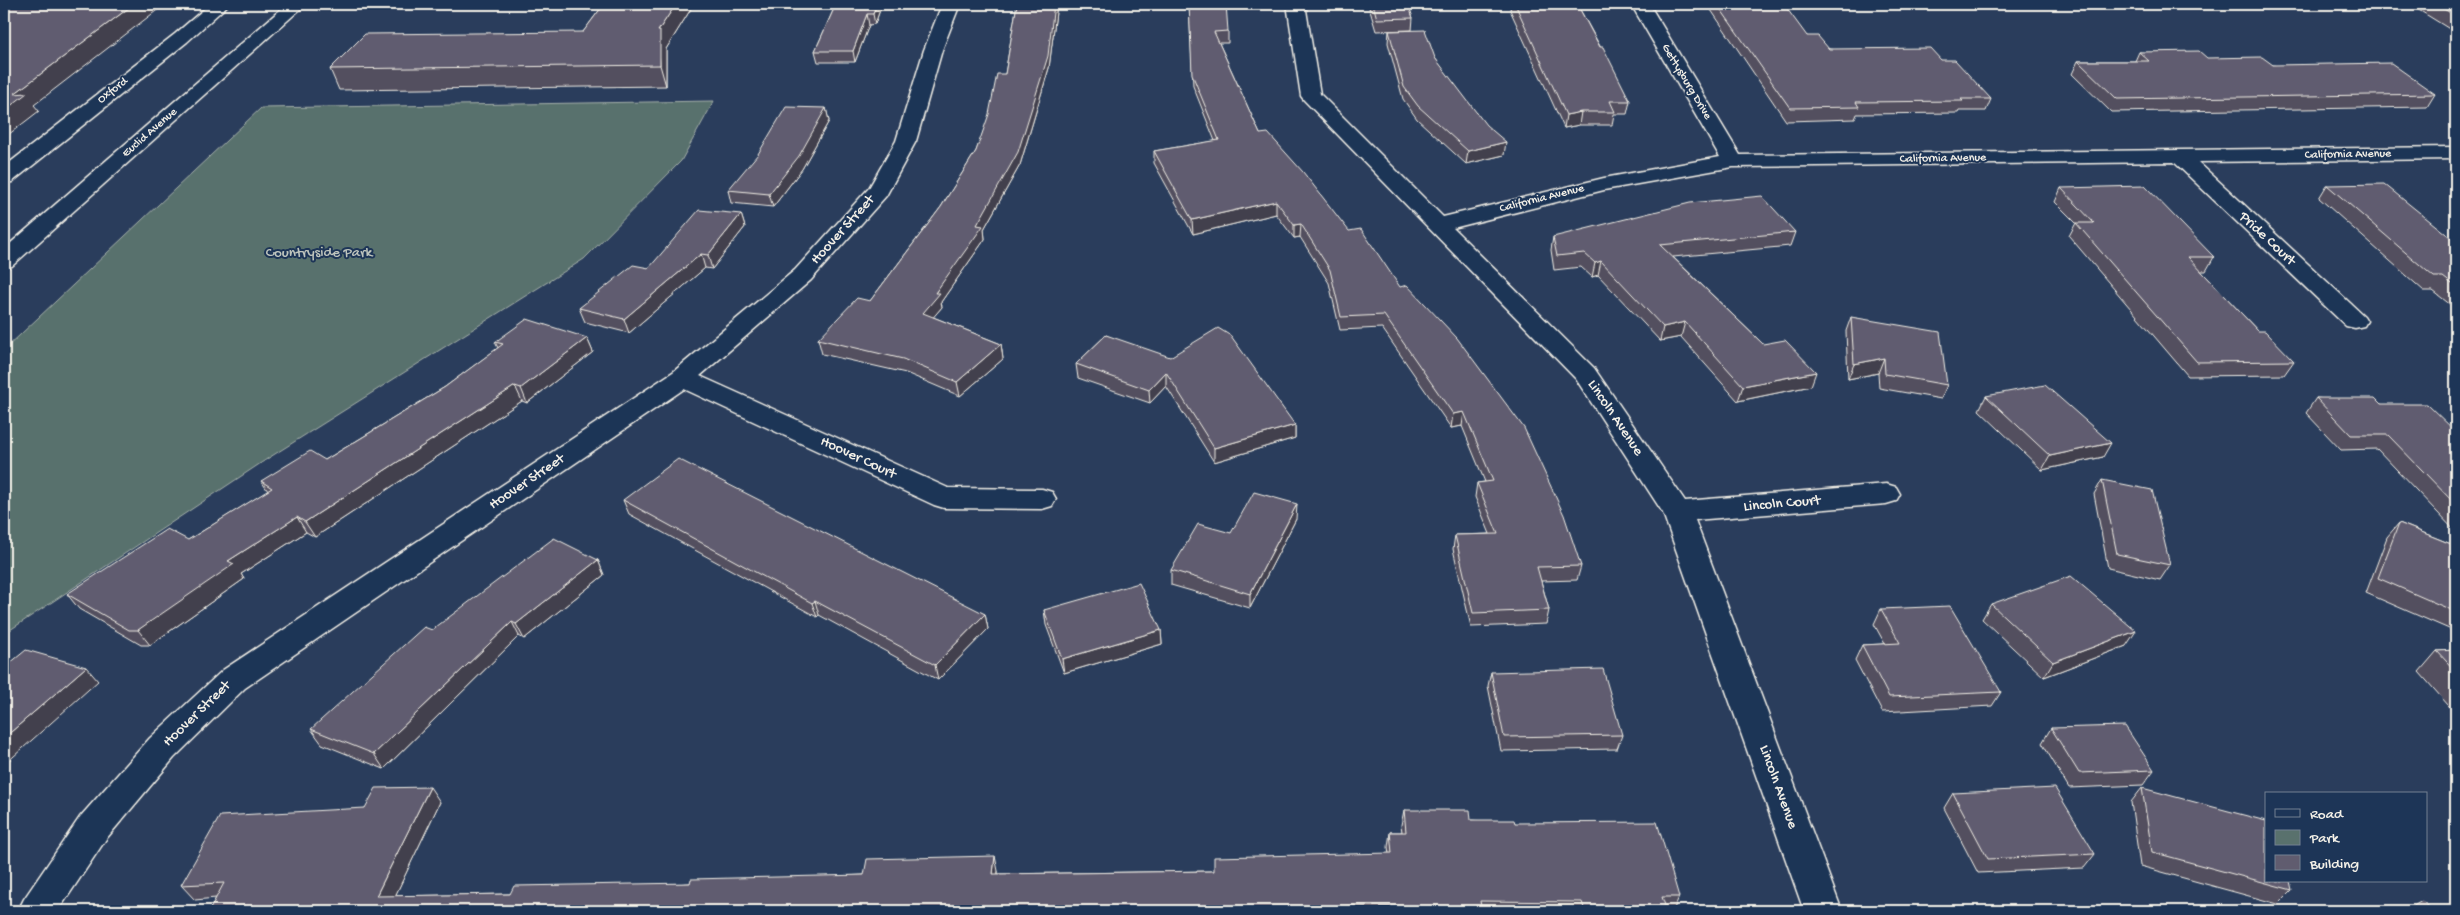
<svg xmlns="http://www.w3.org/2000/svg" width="2460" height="915" font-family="'Gochi Hand',sans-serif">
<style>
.green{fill:#59716d;stroke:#a6b1aa}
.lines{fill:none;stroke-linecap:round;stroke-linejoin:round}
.street-casing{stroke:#f4f1e8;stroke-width:3}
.secondary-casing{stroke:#f4f1e8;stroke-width:3}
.street{fill:#1d3557;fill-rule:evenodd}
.secondary{fill:#1d3557;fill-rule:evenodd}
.wall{fill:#534f5f;stroke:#f4f1e8}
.shaded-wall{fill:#43404e;stroke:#f4f1e8}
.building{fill:#605c6f;stroke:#f4f1e8}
.labels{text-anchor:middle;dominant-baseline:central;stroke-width:4;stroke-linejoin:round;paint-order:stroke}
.far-street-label{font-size:12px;fill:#f4f1e8;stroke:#1d3557}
.street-label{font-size:15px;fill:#f4f1e8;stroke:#1d3557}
.park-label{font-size:15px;fill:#bec4bd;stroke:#1d3557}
</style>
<rect width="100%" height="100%" fill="#2a3d5c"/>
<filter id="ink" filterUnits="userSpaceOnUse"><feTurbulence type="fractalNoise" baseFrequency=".02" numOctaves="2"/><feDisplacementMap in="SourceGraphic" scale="10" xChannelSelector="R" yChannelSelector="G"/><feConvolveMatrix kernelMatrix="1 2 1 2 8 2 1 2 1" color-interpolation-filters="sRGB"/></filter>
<g filter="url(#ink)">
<path class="green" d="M714 101 681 161 584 259 267 459 4 634V350L261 108Z"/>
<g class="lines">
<g class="street-casing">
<path id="street" d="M210 4H229L187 42 12 182 4 183V167L175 34Z
M942 4H960L942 50 916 141 886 196 811 280 700 376 948 488 1042 489 1052 492 1056 499 1052 506 1042 509 944 508 934 505 684 389 245 688 174 758 106 839 58 911H18L24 899 80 817 150 738 223 670 673 372 795 270 869 188 896 141 924 50Z
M1287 4H1305L1320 94 1443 217 1604 178 1720 157 1631 4H1649L1740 155 2456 147V159L2198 162 2364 316 2367 321 2364 326 2355 328 2346 326 2174 162 1733 167 1604 190 1453 228 1594 368 1685 501 1886 484 1896 487 1900 494 1896 501 1886 504 1695 520 1842 911H1804L1663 513 1576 379 1304 100 1301 96Z"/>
</g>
<g class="secondary-casing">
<path id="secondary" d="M287 4H306L12 266 4 268V249Z"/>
</g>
<use href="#street" class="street"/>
<use href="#secondary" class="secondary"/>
</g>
<path class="wall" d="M604 4H694L666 49V86L339 90 330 69 583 32Z
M836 4H882L875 24 869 25 855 62H818L815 51Z
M1017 4H1057L1049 68 1020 165 984 229 985 239 941 302 942 307 933 317 1001 344 1003 359 960 396 906 373 822 354 818 339 870 301 941 207 976 151 1005 74Z
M1189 4 1228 31V43H1219L1260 134 1581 566 1577 580 1541 581 1549 610 1546 624 1471 627 1453 549 1455 535 1490 534 1475 497 1477 483 1485 482 1462 426 1451 428 1382 328 1340 330 1329 283 1300 237 1294 238 1276 214 1193 234 1154 163V151L1215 141 1193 86Z
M1368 4H1408L1413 18 1412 30 1376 31Z
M1511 4H1577L1630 101 1627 114H1614L1612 125H1579L1564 128 1510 10Z
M1707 4H1763L1764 6 1807 36 1829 49 1941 60 1991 99 1986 111H1959L1958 113 1857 114 1855 119 1786 121Z
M2416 4H2456V33L2414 7Z
M1389 31 1435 58 1504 155 1466 164 1417 119 1403 99 1388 43Z
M2139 52 2273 65 2435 94 2427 107 2111 112 2072 74 2078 61H2135Z
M826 108 829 121 802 169 773 207 731 203 728 190Z
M2327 185 2456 242V309L2433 291H2424L2319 198Z
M2061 188 2214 257 2206 271H2201L2258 331 2294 361 2284 375 2188 376 2069 236 2076 223 2055 202Z
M741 214 745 227 712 269 705 268 629 333 585 322 579 308Z
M1795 232 1790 246 1673 257 1763 344 1811 386 1738 401 1681 337 1660 341 1598 275 1592 277 1581 267 1554 270 1551 250 1553 237Z
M1851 317 1947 385 1941 399 1879 388 1878 373 1848 379 1846 331Z
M1106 335 1295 425V438L1214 462 1166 386 1150 403 1078 378 1076 364Z
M587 338 593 352 527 403 522 401 315 537 306 532 241 574 244 579 150 645H141L79 609 67 594 188 540 268 491 261 481 325 460 445 387 498 348 495 342Z
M1986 396 2103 457 2042 470 1979 410Z
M2316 398 2381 404 2456 432V532L2377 449 2341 450 2306 413Z
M2102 480 2170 565 2160 580 2108 568 2094 494Z
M623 500 985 614 988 629 938 680 819 615 817 617 629 514Z
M1296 519 1250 608 1171 585V570L1231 533Z
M2399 523 2456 546V632L2366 593 2387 537Z
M598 560 604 575 524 639 519 636 384 769 322 744 311 729Z
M1991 604 2126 646 2044 677 1982 619Z
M1881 609 2001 692 1992 706 1882 712 1855 660 1862 645 1885 644 1874 624Z
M1044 610 1161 630 1162 644 1064 673 1046 625Z
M2456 650V714L2419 672 2437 651Z
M1491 672 1622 735 1617 749 1501 751 1488 686Z
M2051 728 2154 770 2143 785 2069 788 2042 743Z
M2142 788 2292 890 2278 904 2140 866 2131 802Z
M1953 793 2095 854 2084 868 1978 873 1944 808Z
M440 802 395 896 510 894 690 883 864 875 998 871V874L1214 871 1389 854 1388 847 1390 832H1402L1401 825 1404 810 1471 820 1515 823 1679 897 1673 911H209L216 898 195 900 181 885 365 808Z"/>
<path class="shaded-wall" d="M134 4H165L34 105 39 111 4 138V111L14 94Z
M676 4H694L666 49V86L660 65 658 31Z
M877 4H882L875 24 873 14Z
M1054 4H1057L1049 68 1020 165 984 229 985 239 941 302 942 307 925 327 923 313 977 225Z
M867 14 869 25 855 62 853 51Z
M826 108 829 121 802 169 773 207 769 194Z
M1581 112 1579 125 1564 128 1566 115Z
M1506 142 1504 155 1466 164 1468 151Z
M1276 201V214L1193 234 1192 220Z
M741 214 745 227 712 269 708 255Z
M1301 224 1300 237 1294 238V225Z
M701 254 705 268 629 333 624 319Z
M1601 261 1598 275 1592 277 1595 263Z
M1685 322 1681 337 1660 341 1663 327Z
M587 338 593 352 527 403 521 388Z
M1001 344 1003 359 960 396 957 382Z
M1884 358 1878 373 1848 379 1854 364Z
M1166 372V386L1150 403 1149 390Z
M1816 372 1811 386 1738 401 1743 386Z
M515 386 522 401 315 537 305 522Z
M1464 412 1462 426 1451 428 1453 414Z
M1295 425V438L1214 462V448Z
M2111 443 2103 457 2042 470 2050 456Z
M1297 504 1296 519 1250 608V594Z
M297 517 306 532 241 574 244 579 150 645 138 630 228 561Z
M598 560 604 575 524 639 516 624Z
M815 601 819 615 817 617 812 603Z
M985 614 988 629 938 680 935 665Z
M512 622 519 636 384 769 374 754Z
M1161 630 1162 644 1064 673 1062 659Z
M2136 631 2126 646 2044 677 2053 662Z
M86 667 98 681 4 765V738Z
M430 787 440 802 388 911 376 896Z
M995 856 998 871 996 889 993 874Z"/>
<path class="building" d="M4 4H134L14 94 27 93 4 111Z
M604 4H676L658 31H660V65L330 69 365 34 583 32Z
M836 4H877L873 14H867L853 51H815Z
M1017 4H1054L1048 56 1018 152 977 225 983 226 935 293H940L923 313 1001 344 957 382 903 359 818 339 857 298 870 301 941 207 976 151 989 114 997 74H1005Z
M1189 4H1226L1228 31 1214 32 1260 134 1268 133 1303 172 1349 231 1361 229 1400 287 1407 285 1457 338 1524 428 1564 515 1581 566 1537 567 1549 610 1473 613 1455 535 1498 534 1477 483 1493 481 1464 412 1453 414 1384 315 1341 317 1330 270 1301 224 1294 225 1276 201 1192 220 1154 151 1219 140 1192 74Z
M1373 4H1408L1413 18 1377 19Z
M1515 4H1577L1600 47H1603L1630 101H1610L1615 112H1581L1566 115Z
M1717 4H1763L1764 6H1785L1807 36H1818L1829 49 1930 48 1941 60H1955L1991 99H1961L1963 101 1856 102 1859 107 1790 108Z
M2435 4H2456V16Z
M1425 30 1435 58 1486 125 1506 142 1468 151 1418 106 1404 87 1389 31Z
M2199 51 2207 58 2262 57 2273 65 2391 63 2435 94 2117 99 2078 61H2149L2139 52Z
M786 107 826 108 799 156 769 194 728 190 758 154Z
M2384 184 2456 242V287L2443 277H2434L2327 185Z
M2145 186 2214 257H2188L2258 331H2265L2294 361 2197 362 2076 223H2094L2061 188Z
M1762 196 1795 232 1660 245 1763 344 1785 340 1816 372 1743 386 1685 322 1663 327 1601 261 1595 263 1584 253 1557 256 1553 237 1690 203Z
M699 210 741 214 708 255 701 254 624 319 579 308 633 265 649 268Z
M1851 317 1940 332 1947 385 1885 374 1884 358 1854 364Z
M527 319 587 338 521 388 515 386 305 522 297 517 228 561 234 564 138 630H129L67 594 167 529 188 540 272 488 261 481 310 451 325 460 445 387 503 344 495 342Z
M1218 328 1231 336 1295 425 1214 448 1166 372 1149 390 1076 364 1106 335 1170 357Z
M2045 385 2111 443 2050 456 1986 396Z
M2316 398H2375L2381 404H2427L2456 432V505L2388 435H2351Z
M678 459 985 614 935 665 815 601 812 603 623 500Z
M2102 480 2152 490 2170 565 2117 554Z
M1254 492 1297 504 1250 594 1171 570 1198 524 1231 533Z
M2399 523 2456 546V612L2378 578Z
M554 538 598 560 516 624 512 622 374 754 311 729 424 627 432 630Z
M2071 576 2136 631 2053 662 1991 604Z
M1139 583 1161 630 1062 659 1044 610Z
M1950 606 2001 692 1889 697 1862 645 1900 643 1881 609Z
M26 650 86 667 4 738V668Z
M2456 650V672L2437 651Z
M1603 669 1622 735 1504 737 1491 672Z
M2125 726 2154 770 2079 773 2051 728Z
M430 787 376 896 510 894 514 886 690 883 691 879 864 875 867 859 995 856 993 874 1214 871V857L1392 853 1390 832H1406L1404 810H1470L1471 820H1514L1515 823 1657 822 1679 897H1662L1667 911H1585L1582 902 1480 901 1482 911H1427V907L1346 906V911H209L224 883 181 885 220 816 365 808 376 788Z
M2055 788 2095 854 1988 859 1953 793Z
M2142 788 2266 821V881H2290L2292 890 2152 852Z
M2422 901 2434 911H2405Z"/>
</g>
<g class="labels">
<g class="far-street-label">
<text transform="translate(1686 82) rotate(59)">Gettysburg Drive</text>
<text transform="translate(113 91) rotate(-38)">Oxford</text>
<text transform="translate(150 133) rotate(-41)">Euclid Avenue</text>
<text transform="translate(2348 155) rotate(-1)">California Avenue</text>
<text transform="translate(1943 159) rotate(-1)">California Avenue</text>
<text transform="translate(1542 199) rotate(-14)">California Avenue</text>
</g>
<g class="street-label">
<text transform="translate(843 230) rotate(-48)">Hoover Street</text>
<text transform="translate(2267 239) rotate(43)">Pride Court</text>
<text transform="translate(1615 418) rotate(56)">Lincoln Avenue</text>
<text transform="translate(858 458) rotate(25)">Hoover Court</text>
<text transform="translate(527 482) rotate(-34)">Hoover Street</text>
<text transform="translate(1782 504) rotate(-5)">Lincoln Court</text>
<text transform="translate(197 714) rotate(-44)">Hoover Street</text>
<text transform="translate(1778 787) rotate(70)">Lincoln Avenue</text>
</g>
<g class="park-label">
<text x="319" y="253">Countryside Park</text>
</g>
</g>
<rect width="2460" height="915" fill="none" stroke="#1d3557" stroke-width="20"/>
<rect x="10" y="10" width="2440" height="895" fill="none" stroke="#f4f1e8" stroke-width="2" filter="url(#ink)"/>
<rect x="2265" y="792" width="162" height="90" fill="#1d3557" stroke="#738091"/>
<rect x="2275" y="809" width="25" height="8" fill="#1d3557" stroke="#738091"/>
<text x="2310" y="818" font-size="15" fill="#f4f1e8">Road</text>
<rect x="2275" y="830" width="25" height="15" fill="#59716d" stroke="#738091"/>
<text x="2310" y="842" font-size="15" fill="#f4f1e8">Park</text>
<rect x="2275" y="855" width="25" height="15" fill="#605c6f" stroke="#738091"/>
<text x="2310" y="868" font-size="15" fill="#f4f1e8">Building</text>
</svg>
